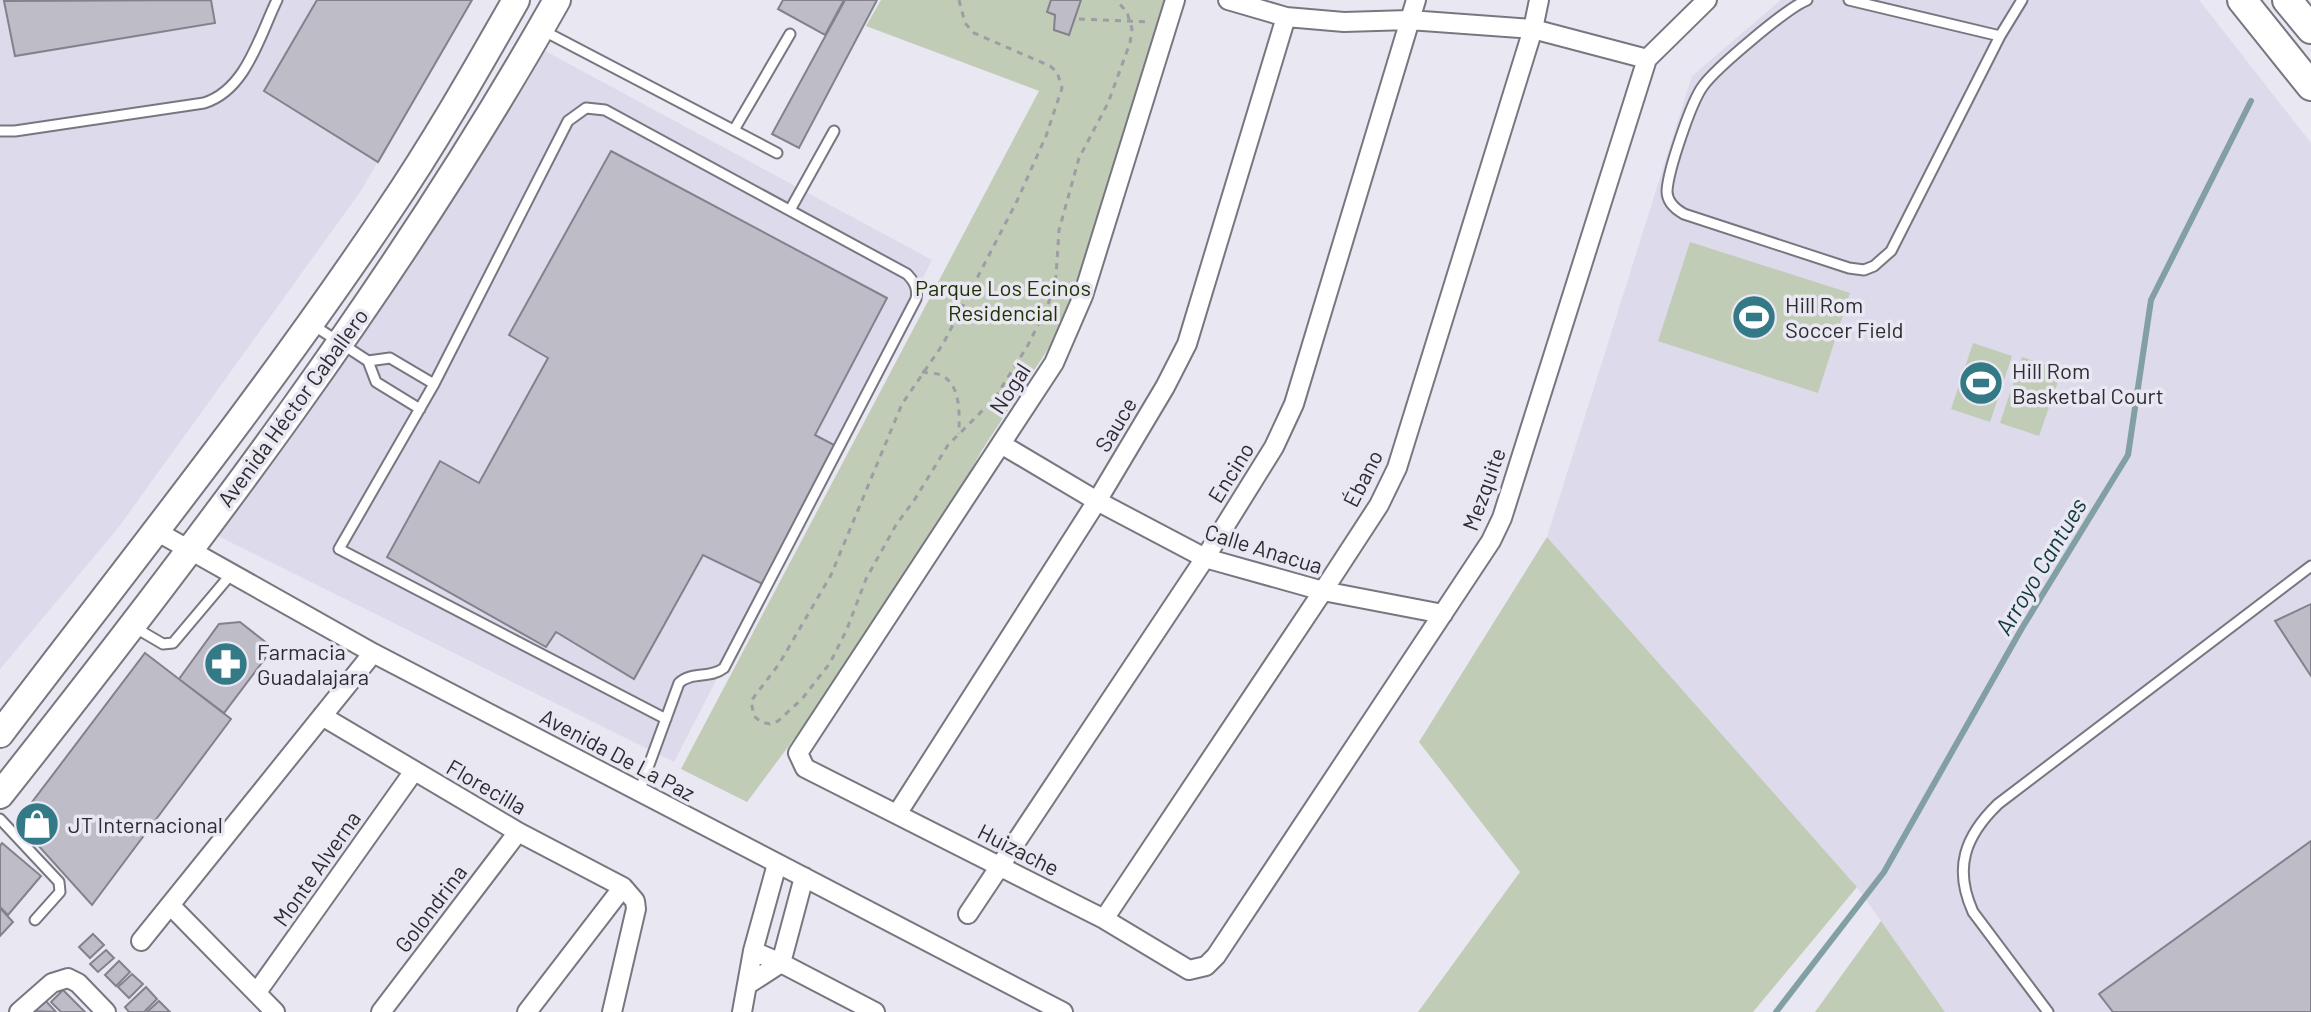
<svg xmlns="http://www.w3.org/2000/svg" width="2311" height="1012" font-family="Barlow,sans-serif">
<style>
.built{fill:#dcdaeb}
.green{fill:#c1ccb6}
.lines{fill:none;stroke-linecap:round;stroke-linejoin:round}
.stream{stroke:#829fa3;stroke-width:6}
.building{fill:#bebdc7;stroke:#83818b;stroke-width:2}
.lane-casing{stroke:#787780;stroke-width:13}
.street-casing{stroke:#787780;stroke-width:22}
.secondary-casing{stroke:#787780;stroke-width:30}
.primary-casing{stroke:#787780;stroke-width:32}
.path{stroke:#9e9ca4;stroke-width:3;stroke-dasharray:6 6;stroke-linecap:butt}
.lane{stroke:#fff;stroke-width:9}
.street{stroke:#fff;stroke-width:18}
.secondary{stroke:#fff;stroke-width:26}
.primary{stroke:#fff;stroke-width:28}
.labels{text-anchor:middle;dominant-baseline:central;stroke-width:7;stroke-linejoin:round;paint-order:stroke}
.park-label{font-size:22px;fill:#203303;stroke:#e9e7f2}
.poi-label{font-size:22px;fill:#2d2c30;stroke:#e9e7f2;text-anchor:start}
.street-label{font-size:22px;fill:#2d2c30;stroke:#e9e7f2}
.water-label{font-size:24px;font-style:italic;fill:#0f393c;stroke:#e9e7f2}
</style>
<rect width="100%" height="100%" fill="#e9e7f2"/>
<path class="built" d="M0 0H472L360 192 118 528 0 669Z
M1781 0H2199L2311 143V1012H1945L1857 887 1547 537 1692 76Z
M536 46 932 260 674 762 208 531Z"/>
<path class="green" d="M881 0H1166L1065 323 982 450 939 528 849 665 747 802 681 769 1039 91 866 26Z
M1690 242 1850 293 1818 393 1658 341Z
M1973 343 2012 356 1990 422 1951 409Z
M2022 357 2062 370 2039 436 2000 423Z
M1547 537 1857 887 1753 1012H1418L1520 872 1419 742Z
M1881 921 1945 1012H1815Z"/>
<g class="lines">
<path class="stream" d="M1776 1012 1884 872 2022 628 2128 455 2151 300 2251 101"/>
</g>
<path class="building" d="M211 0 215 23 15 56 4 1Z
M317 0H472L378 162 264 91Z
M783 0H844L825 35 778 9Z
M845 0H877L799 148 772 134Z
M1051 0H1081L1069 35 1054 30 1055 15 1047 12Z
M611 151 887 298 815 435 836 446 765 585 703 555 634 679 556 632 546 647 387 557 440 461 479 483 548 358 509 335Z
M2311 604V676L2275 621Z
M240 622 273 648 224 713 179 679 219 624Z
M145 653 231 719 92 905 17 822Z
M2311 841V1012H2113L2099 994Z
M2 843 41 876 8 915 0 907V846Z
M0 908 13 922 0 936Z
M93 934 104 945 90 958 79 947Z
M106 950 114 958 98 972 90 964Z
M119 961 130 972 116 986 105 975Z
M132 974 143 984 129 998 118 987Z
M146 987 157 999 144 1012H129L125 1007Z
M63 990 85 1012H61L51 1002Z
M44 999 56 1012 32 1011Z
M159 1001 170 1012H147Z"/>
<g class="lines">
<g class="lane-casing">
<path id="lane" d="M1807 0C1787 8 1716 68 1703 86 1691 102 1668 171 1667 191 1667 202 1675 209 1684 214L1849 268 1864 270 1874 266 1891 251 2000 36 2022 0
M1849 0 2000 36
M544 31 777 153
M734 130 790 34
M0 131H15L204 103C246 90 259 37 277 0
M790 210 834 131
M313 325 368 361 376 382 420 409
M368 361 390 358 434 384
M134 627 163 644 173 643 232 573
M639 792 679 683C692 671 710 679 724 668L916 299C918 289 915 282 907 274L605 110 586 108 568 121 434 384 339 549 666 719
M0 819 59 882 60 892 35 920
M2048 1012 1973 912C1953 868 1965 836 1998 804L2311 566"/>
</g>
<g class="street-casing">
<path id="street" d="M1175 0 1083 296 1054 363 798 753 805 768 1104 919 1189 970 1206 966 1216 956 1491 541 1502 518 1647 59 1707 0
M1228 0 1286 17 1344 22 1409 20 1533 29 1647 59
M1001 444 1097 501 1205 558 1323 591 1443 614
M156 531 373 653 1063 1012
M322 716 518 832 623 887 635 901 636 909 612 1012
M897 814 1097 501 1165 387 1187 344 1286 17
M170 905 275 1012
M968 914 1205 558 1274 447 1294 404 1416 0
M1104 919 1323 591 1379 505 1397 468 1533 29 1539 0
M141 941 373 653
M753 951 781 963 875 1012
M747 985 781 963 804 877
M257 992 414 771
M19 1012 52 983 68 978 78 983 106 1012
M381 1012 518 832
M527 1012 623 887
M742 1012 753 951 777 864"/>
</g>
<g class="secondary-casing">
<path id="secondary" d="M0 734C131 562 267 392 387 213 434 144 475 72 516 0
M0 795C200 542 398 282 557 0"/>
</g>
<g class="primary-casing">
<path id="primary" d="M2242 0 2311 86
M2287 0 2311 29"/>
</g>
<path class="path" d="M959 0 965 23 974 33 1050 66 1057 72 1062 88 1046 136 1017 201 943 344 902 404 831 575 779 664 751 701 754 716 761 722 770 724 778 721 802 699 830 663 847 629 866 579 896 525 915 499 948 445 995 398 1028 345 1048 305 1056 276 1059 230 1079 158 1108 103 1130 43 1132 29 1127 12 1116 0
M1079 19 1151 22
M922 372C928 373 936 373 941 375 962 385 959 416 959 434"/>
<use href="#lane" class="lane"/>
<use href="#street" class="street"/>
<use href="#secondary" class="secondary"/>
<use href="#primary" class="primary"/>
</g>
<defs>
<g id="stadium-disc" transform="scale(2.3)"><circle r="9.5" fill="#347986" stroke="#e9e7f2"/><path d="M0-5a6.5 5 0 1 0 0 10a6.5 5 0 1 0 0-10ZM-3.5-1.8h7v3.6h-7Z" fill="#fff"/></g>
<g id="pharmacy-disc" transform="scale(2.3)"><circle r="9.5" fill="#347986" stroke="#e9e7f2"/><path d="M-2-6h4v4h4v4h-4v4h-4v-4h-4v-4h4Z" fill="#fff"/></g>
<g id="shop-disc" transform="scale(2.3)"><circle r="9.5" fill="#347986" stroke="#e9e7f2"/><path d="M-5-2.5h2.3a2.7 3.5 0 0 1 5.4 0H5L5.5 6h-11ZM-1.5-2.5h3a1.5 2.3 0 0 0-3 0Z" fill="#fff"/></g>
</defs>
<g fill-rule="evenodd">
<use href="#stadium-disc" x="1754" y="317"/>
<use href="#stadium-disc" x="1981" y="383"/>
<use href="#pharmacy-disc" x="226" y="664"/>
<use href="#shop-disc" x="37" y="824"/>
</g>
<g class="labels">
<g class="park-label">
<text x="1003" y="287">Parque Los Ecinos<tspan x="1003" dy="25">Residencial</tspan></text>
</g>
<g class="poi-label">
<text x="1785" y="304">Hill Rom<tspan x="1785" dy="25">Soccer Field</tspan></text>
<text x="2012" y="370">Hill Rom<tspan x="2012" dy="25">Basketbal Court</tspan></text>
<text x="257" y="651">Farmacia<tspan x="257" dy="25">Guadalajara</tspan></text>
<text x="68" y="824">JT Internacional</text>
</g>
<g class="street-label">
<text transform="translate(1009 388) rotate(-57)">Nogal</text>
<text transform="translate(292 407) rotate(-54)">Avenida Héctor Caballero</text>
<text transform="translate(1115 424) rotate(-59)">Sauce</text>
<text transform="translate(1230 472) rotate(-58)">Encino</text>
<text transform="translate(1362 478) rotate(-63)">Ébano</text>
<text transform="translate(1483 489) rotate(-70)">Mezquite</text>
<text transform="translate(1264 548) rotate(17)">Calle Anacua</text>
<text transform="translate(618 754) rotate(28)">Avenida De La Paz</text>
<text transform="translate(487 786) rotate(30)">Florecilla</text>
<text transform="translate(1019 849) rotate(27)">Huizache</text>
<text transform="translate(316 868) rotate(-55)">Monte Alverna</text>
<text transform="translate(430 908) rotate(-53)">Golondrina</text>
</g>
<g class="water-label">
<text transform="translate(2040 566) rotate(-59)">Arroyo Cantues</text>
</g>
</g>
</svg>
